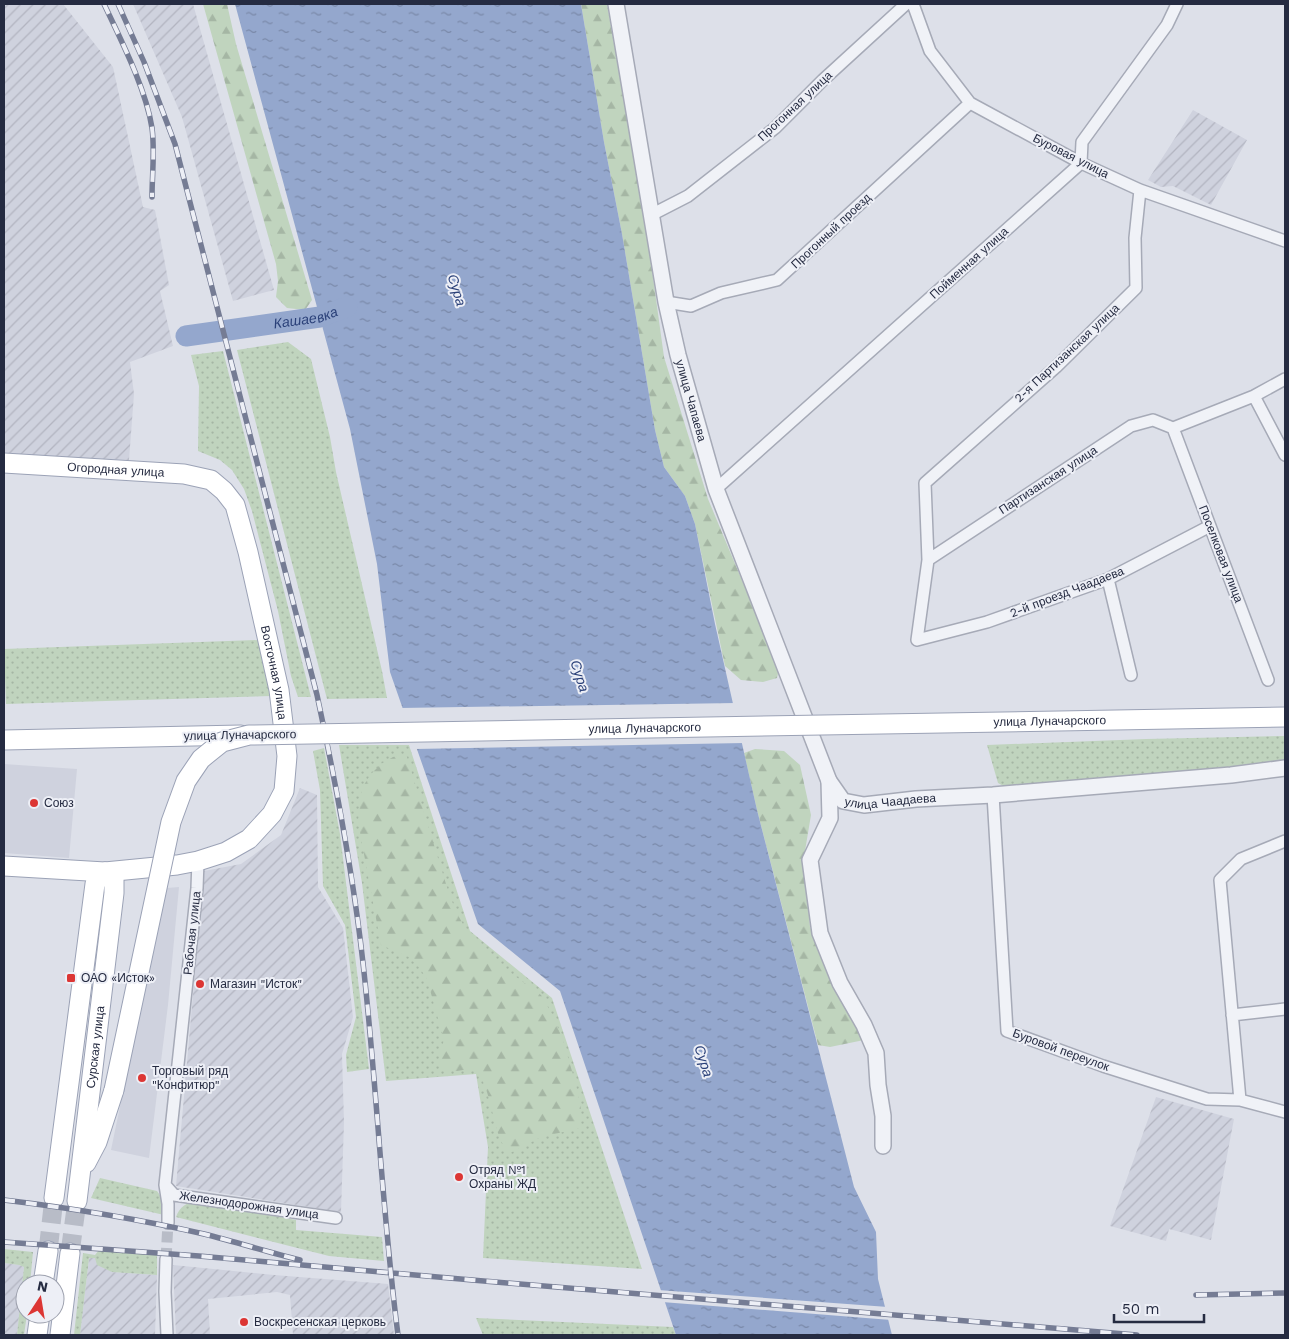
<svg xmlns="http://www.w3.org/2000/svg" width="1289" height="1339" font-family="'Work Sans',sans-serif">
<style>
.built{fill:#cfd2de}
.industrial{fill:url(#industrial-furrows)}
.grass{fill:url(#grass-dots)}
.forest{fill:url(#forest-firs)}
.water{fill:url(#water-ripples)}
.pier{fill:#dde0e9}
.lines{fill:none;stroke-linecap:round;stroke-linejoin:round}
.river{stroke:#94a7cd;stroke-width:21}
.minor-tunnel{stroke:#b8bcc7;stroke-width:11;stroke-dasharray:11 5.5;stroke-linecap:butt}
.primary-tunnel{stroke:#b8bcc7;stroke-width:19;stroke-dasharray:19 9;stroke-linecap:butt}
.minor-casing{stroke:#a6aab7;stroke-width:14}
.tertiary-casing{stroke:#a6aab7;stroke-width:18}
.primary-casing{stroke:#9ba2b6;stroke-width:21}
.minor{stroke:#f0f2f7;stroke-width:11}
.tertiary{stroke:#f0f2f7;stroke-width:15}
.primary{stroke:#fff;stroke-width:19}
.rail-casing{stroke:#757c94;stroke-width:5.5}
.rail{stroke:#edeff6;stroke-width:4;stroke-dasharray:11;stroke-linecap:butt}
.primary-bridge-casing{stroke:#9ba2b6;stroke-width:21;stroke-linecap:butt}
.primary-bridge{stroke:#fff;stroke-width:19}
.poi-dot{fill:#dc3634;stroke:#edeff6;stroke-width:2}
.labels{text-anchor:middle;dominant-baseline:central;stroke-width:4;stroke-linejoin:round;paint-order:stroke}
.street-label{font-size:12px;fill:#252b41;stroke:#edeff6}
.poi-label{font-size:12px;fill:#252b41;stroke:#edeff6;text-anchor:start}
.water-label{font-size:14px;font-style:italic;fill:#2b4179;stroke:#edeff6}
</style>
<defs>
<pattern id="industrial-furrows" width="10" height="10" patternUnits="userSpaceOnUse" patternTransform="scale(1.25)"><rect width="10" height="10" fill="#cfd2de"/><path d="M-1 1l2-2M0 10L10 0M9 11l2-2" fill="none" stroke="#b2b4c0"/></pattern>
<pattern id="grass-dots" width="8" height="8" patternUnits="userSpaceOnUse" patternTransform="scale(1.25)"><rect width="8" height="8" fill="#c0d4be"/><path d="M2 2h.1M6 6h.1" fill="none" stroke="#a5b6a4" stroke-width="1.8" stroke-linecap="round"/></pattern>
<pattern id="forest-firs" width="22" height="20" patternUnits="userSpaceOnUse" patternTransform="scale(1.25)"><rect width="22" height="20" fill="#c0d4be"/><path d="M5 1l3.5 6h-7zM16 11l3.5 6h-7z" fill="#a5b6a4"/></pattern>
<pattern id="water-ripples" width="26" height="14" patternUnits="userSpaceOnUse" patternTransform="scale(1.25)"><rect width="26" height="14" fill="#94a7cd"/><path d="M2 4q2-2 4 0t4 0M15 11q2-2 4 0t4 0" fill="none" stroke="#7988a8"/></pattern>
</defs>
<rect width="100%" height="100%" fill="#dde0e9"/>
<path class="built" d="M4 764 77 769 69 858 4 853Z
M179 887 168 1005 149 1158 111 1150 142 1000 167 888Z"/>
<path class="industrial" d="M4 4H63L113 67 143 207 155 210 169 285 160 291 173 346 130 362 134 394 129 460 4 455Z
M133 4H193L274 290 233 301 182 117Z
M1193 110 1247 140 1211 205 1173 186 1161 187 1148 180Z
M300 788 317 795 318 887 343 928 353 1017 342 1054 344 1122 341 1212 176 1186 204 871 241 864 281 835Z
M1156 1097 1234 1119 1211 1240 1169 1229 1166 1241 1110 1226Z
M89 1258H95L112 1272 157 1275 155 1335H80Z
M4 1263 19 1265 24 1267 17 1335H4Z
M173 1265 274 1275 388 1284 394 1335H293L290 1295 277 1292 208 1299 210 1335H176Z"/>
<path class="grass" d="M288 342 311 359 330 437 336 472 382 671 387 698 327 699 237 350Z
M223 351 311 697H298L291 676 278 611 252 511 244 489 232 470 220 460 198 451 199 386 191 355Z
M259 640 271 696 6 704 4 649Z
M1285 736V763L1007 788 998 783 987 745 1146 739Z
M339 745H409L470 931 552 998 642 1269 483 1258 488 1147 476 1074 386 1081 362 883Z
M324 748 340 834 369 1069 347 1072 346 1055 356 1017 345 925 323 886 320 790 313 751Z
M100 1178 157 1191C163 1198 163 1206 164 1215L91 1198Z
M197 1201 296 1220V1230L382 1237 384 1261 329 1256 176 1217C180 1206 186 1203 197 1201Z
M4 1249 33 1252 30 1284H25V1314H27L24 1335H17L24 1267 19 1265 4 1263Z
M99 1250 157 1255V1275L112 1272 97 1265 95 1258H89L80 1335H74L83 1253 95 1255Z
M476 1318 673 1327 676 1335H483Z"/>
<path class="forest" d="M203 4H227L236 44 312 300 305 310 287 308 276 297 278 281 276 264Z
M581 4H607L644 212 664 357 708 499 779 669 777 678 763 682 741 680 725 666 695 524 685 496 664 467 655 430 622 234 604 142Z
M755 749 784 751 800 765 811 815 804 857 810 927 864 1040 830 1047 818 1045 757 810 744 753Z
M406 754 450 897 459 917 470 937 504 968 541 995 553 1016 563 1040 576 1085 581 1108V1128L541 1137 508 1154C505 1148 501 1142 499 1136 491 1113 490 1088 475 1068L457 1071 439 1069V1056L444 1040 427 979 419 967 409 957 381 945 358 822 362 788 371 774 381 764 393 757Z"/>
<path class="water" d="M235 4H581L604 142 622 234 655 430 664 467 685 496 695 524 715 624 757 810 854 1187 876 1232 878 1279 892 1335H676L560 991 478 924 390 672 377 564 350 429Z"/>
<path class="pier" d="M736 703 745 743 415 749 400 708Z
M658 1290 888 1307 891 1320 662 1302Z"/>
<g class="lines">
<path class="river" id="s1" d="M186 336 320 317 347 307"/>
<path class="minor-tunnel" d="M166 1259 168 1223"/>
<path class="primary-tunnel" d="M48 1251 54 1198
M70 1253 77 1201"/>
<g class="minor-casing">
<path id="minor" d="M913 4 930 51 970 103 1081 163 1140 190 1285 241
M1140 190 1135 238 1136 288 1056 367 925 483 928 560 917 640 987 622 1108 579 1210 526
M651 215 688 196 775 128 823 80 906 4
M666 302 691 306 721 293 777 280 970 103
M1254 396 1285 455
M1173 428 1268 680
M1173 428 1254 396 1285 379
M716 489 1081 163 1082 142 1167 25 1177 4
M928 560 1131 426 1153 420 1173 428
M1108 579 1131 675
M993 795 1007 1031 1103 1066 1207 1099 1240 1100 1285 1112
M1232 1015 1285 1009
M1240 1100 1220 880 1241 859 1285 841
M165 1185 174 1195 336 1218
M168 1223V1204L165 1185 197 888 198 861
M166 1259 165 1292 167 1335"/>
</g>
<g class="tertiary-casing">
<g id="tertiary">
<path id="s2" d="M616 4 666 302 678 355 716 489 829 781 843 801 864 805 916 799 993 795 1231 775 1285 768"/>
<path d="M829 781 830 818 810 860 820 933 840 983 864 1025 876 1053 878 1085 883 1116V1146"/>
</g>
</g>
<g class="primary-casing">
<g id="primary">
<path id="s3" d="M4 463 184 474 211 480 224 491 235 505 248 552 279 690 287 756 284 791 272 814 249 839 226 852 198 861 177 865 105 872 4 866"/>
<path d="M4 740 241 735"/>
<path d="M86 1163 97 1142 114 1090"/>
<path d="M54 1198 95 884 98 879 105 872"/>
<path id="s4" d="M77 1201 114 893V880L105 872"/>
<path d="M43 1284 48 1251"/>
<path d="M37 1335 40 1314"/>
<path d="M60 1335 70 1253"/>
</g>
</g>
<use href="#minor" class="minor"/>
<use href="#tertiary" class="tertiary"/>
<use href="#primary" class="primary"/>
<g class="rail-casing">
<path id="rail" d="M104 4C121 40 146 89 152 128 155 151 152 175 152 197
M118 4 144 62 175 144 317 695C336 784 353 872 363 963 377 1087 382 1212 398 1335
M4 1200C71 1208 138 1219 204 1234 236 1242 268 1252 300 1260
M4 1242 199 1256 472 1280 1137 1335
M1196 1295 1285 1293"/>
</g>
<use href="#rail" class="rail"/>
<g class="primary-bridge-casing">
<g id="primary-bridge">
<path id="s5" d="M114 1090 171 822 186 781 201 759 222 742 249 735 1285 717"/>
</g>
</g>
<use href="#primary-bridge" class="primary-bridge"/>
</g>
<g class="poi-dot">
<circle cx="34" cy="803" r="5"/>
<rect x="66" y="973" width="10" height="10" rx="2.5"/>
<circle cx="200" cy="984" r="5"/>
<circle cx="142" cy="1078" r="5"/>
<circle cx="459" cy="1177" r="5"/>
<circle cx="244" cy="1322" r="5"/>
</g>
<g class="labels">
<g class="street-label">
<text transform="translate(795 106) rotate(-43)">Прогонная улица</text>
<text transform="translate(1071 156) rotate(27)">Буровая улица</text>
<text transform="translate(831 231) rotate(-43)">Прогонный проезд</text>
<text transform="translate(969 263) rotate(-42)">Пойменная улица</text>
<text transform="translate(1067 353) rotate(-43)">2-я Партизанская улица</text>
<text stroke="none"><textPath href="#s2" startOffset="404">улица Чапаева</textPath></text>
<text stroke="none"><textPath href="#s3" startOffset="112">Огородная улица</textPath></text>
<text transform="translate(1048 480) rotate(-33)">Партизанская улица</text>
<text transform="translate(1221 554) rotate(69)">Поселковая улица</text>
<text transform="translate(1067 592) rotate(-21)">2-й проезд Чаадаева</text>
<text stroke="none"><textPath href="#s3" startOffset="415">Восточная улица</textPath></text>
<text stroke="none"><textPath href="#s5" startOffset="1200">улица Луначарского</textPath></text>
<text stroke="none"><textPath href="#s5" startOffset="795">улица Луначарского</textPath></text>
<text transform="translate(240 735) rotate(-1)">улица Луначарского</text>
<text stroke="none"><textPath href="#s2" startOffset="881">улица Чаадаева</textPath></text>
<text transform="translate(192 933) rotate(-84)">Рабочая улица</text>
<text stroke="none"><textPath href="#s4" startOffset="155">Сурская улица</textPath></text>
<text transform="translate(1061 1050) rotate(20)">Буровой переулок</text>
<text transform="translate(249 1205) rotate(8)">Железнодорожная улица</text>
</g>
<g class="poi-label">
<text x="44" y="803">Союз</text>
<text x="81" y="978">ОАО «Исток»</text>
<text x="210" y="984">Магазин "Исток"</text>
<text x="152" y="1071">Торговый ряд<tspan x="152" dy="14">"Конфитюр"</tspan></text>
<text x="469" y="1170">Отряд №1<tspan x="469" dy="14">Охраны ЖД</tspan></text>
<text x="254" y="1322">Воскресенская церковь</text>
</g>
<g class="water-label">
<text transform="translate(457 290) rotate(73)">Сура</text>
<text stroke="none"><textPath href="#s1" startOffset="121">Кашаевка</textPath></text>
<text transform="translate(580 676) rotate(72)">Сура</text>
<text transform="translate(704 1061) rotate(72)">Сура</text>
</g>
</g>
<rect width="1289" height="1339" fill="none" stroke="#252b41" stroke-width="10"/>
<g transform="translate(40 1299) rotate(12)"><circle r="24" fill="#edeff6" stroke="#9da1ae"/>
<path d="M0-4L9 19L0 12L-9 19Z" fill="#dc3634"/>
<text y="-8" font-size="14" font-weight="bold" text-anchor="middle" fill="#252b41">N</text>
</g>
<path d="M1114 1314v8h90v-8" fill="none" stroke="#252b41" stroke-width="2.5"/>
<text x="1122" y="1314" font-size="15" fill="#252b41" stroke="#edeff6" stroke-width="4" paint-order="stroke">50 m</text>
</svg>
